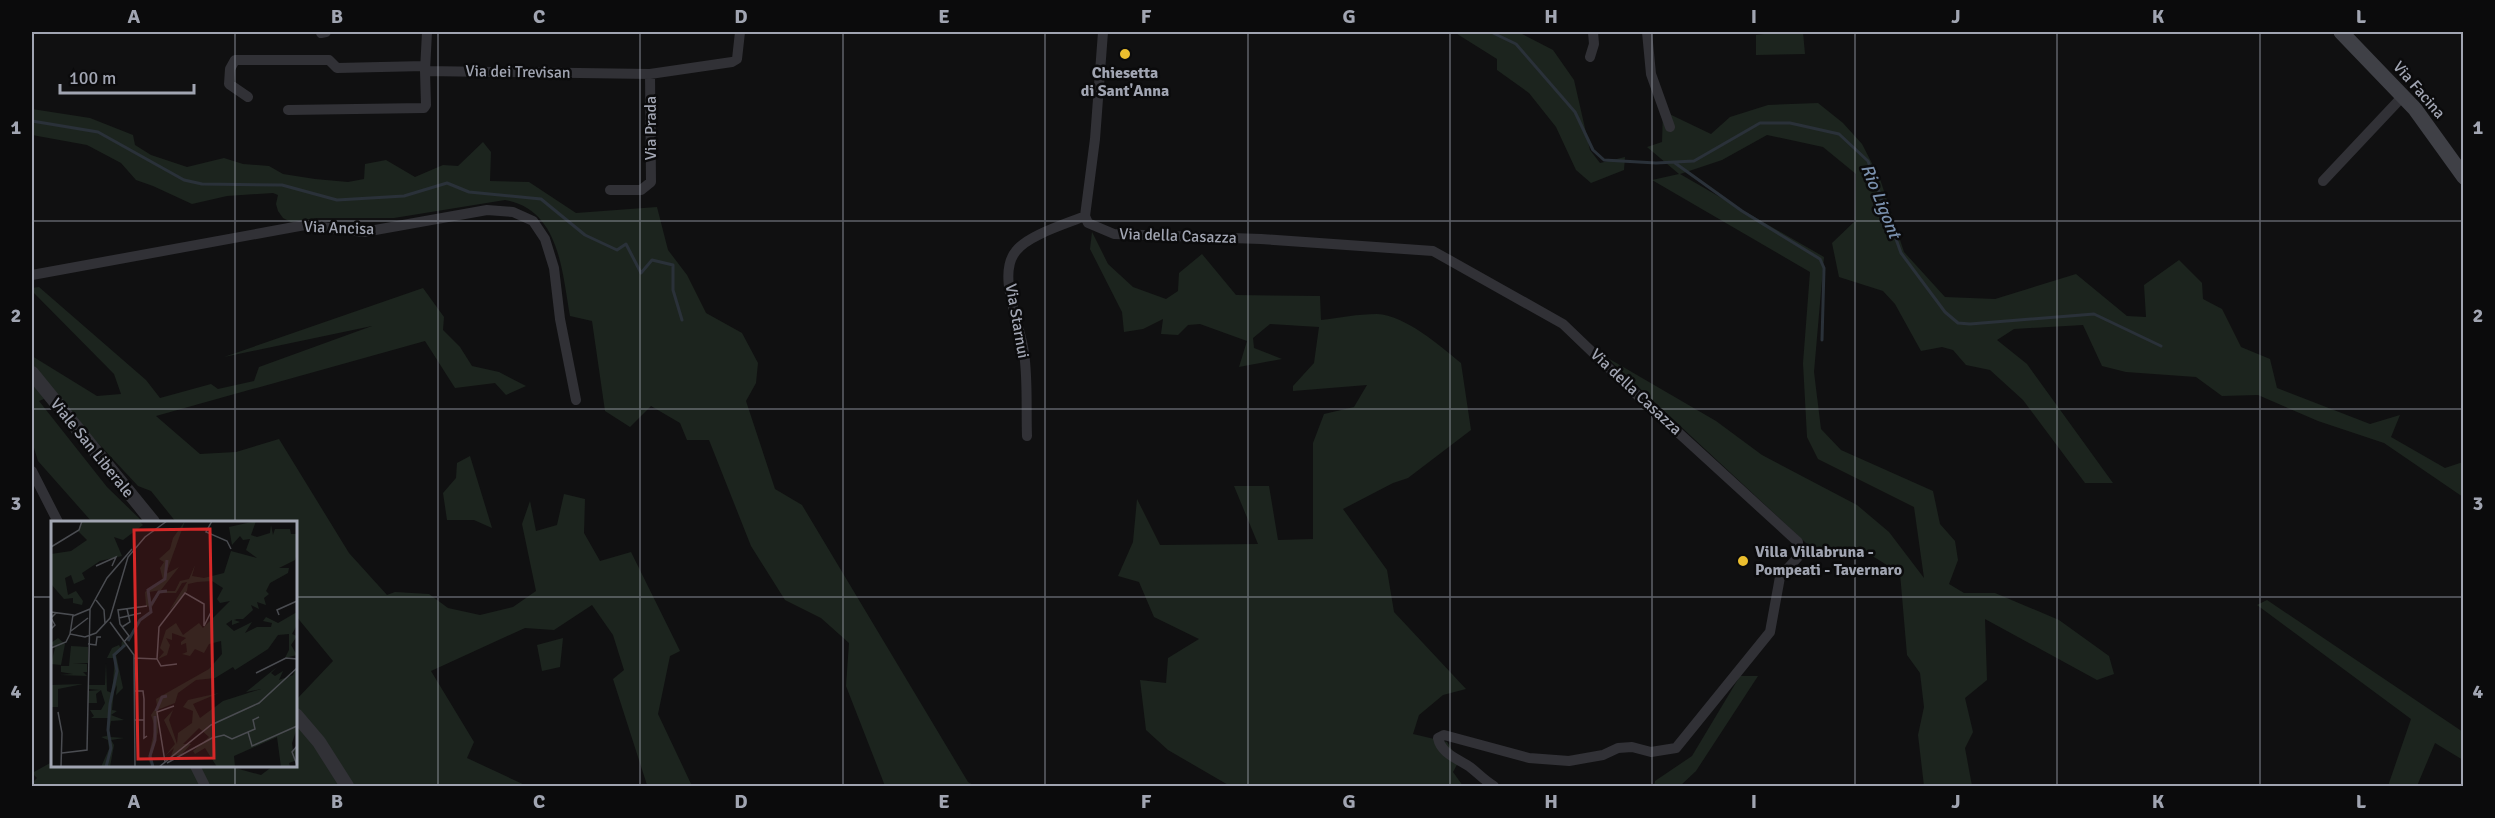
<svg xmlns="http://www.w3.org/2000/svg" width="2495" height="818" font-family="Signika,sans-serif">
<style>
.green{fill:#1c241e}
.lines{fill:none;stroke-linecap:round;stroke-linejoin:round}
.stream{stroke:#2a3139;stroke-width:3}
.minor{stroke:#313136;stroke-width:10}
.tertiary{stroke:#313136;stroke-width:14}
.secondary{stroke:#3f4046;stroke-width:15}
.grid{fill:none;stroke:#a1a5b2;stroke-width:1.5;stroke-opacity:0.55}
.poi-dot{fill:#ebbe2e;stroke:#0b0b0c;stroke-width:2}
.labels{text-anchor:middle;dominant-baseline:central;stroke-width:5;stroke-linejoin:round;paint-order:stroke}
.street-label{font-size:16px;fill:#a1a5b2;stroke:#0b0b0c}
.poi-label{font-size:16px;font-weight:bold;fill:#a1a5b2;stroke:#0b0b0c}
.water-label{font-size:18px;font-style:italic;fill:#798fac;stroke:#0b0b0c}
.inset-river{fill:none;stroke:#2a3139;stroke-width:3}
.inset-road{fill:none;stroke:#4a4c51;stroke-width:1.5}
.view{fill:#d62828;fill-opacity:0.15;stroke:#d62828;stroke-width:3}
.inset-edge{fill:none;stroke:#a1a5b2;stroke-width:3}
.neatline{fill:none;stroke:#a1a5b2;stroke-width:2}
.grid-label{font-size:20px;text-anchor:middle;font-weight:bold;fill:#a1a5b2}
</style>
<rect width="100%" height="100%" fill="#101011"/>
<path class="green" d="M1454 32H1518L1553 50 1574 80 1590 150 1600 163 1625 157 1624 170 1591 183 1576 170 1556 127 1529 93 1497 70V59Z
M1780 32H1803L1805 54 1756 55V35Z
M1818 103 1843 123 1862 144 1880 179 1904 252 1945 297 1995 299 2076 274 2127 316 2146 317 2144 285 2179 260 2202 283 2203 299 2222 309 2241 347 2270 359 2277 388 2370 424 2400 415 2391 437 2445 468 2463 462V497L2384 443 2318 421 2258 395 2222 396 2196 377 2126 372 2102 366 2083 325 2014 329 1997 340 2027 364 2113 483H2085L2023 400 1990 370 1966 365 1953 350 1942 347 1921 351 1895 304 1883 291 1839 277 1832 243 1855 221 1856 174 1823 147 1767 135 1722 160 1680 174 1824 257 1814 372 1821 429 1841 450 1933 491 1940 524 1955 541 1958 560 1949 584 1964 593H1995L2059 620 2109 656 2114 674 2097 680 1985 619 1987 680 1965 698 1973 732 1965 748 1972 786H1924L1918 735 1924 707 1920 673 1907 655 1900 573 1869 554 1820 556 1606 357 1716 421 1762 455 1857 505 1889 532 1924 578 1914 507 1818 459 1807 437 1803 363 1810 272 1652 180 1679 174 1647 147 1662 142 1663 111 1711 134 1730 117 1768 105Z
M32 109 90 118 133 135 135 145 151 155 187 167 224 158 243 164 269 166 283 174 315 179 348 182 364 179 365 164 386 160 415 177 443 165 458 166 483 142 491 152 490 181 529 182 576 213 657 207 668 250 687 275 706 313 742 333 758 363 756 383 746 401 775 489 802 505 968 782 975 786H885L846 686 849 643 821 618 785 600 751 546 709 440H687L680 423 651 406 630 427 605 411 592 321 570 316C562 272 560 210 505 200L394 218H317L291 222 283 218 278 211 276 204 278 195 273 193 227 196 192 204 153 186 136 180 121 163 87 145 32 135Z
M1092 232 1108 264 1133 287 1166 299 1178 291 1179 273 1202 254 1236 295 1320 296 1321 320C1339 318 1358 314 1377 314 1405 315 1440 346 1461 363L1471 430 1408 478 1393 483 1343 509 1387 570 1394 612 1466 689 1443 695 1419 715 1413 734 1447 742 1459 761 1453 772 1463 786H1230L1168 750 1146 730 1140 680 1166 683 1168 658 1199 639 1154 617 1139 582 1118 576 1133 542 1137 499 1160 545 1258 544 1234 486H1269L1278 540 1313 539V443L1324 414 1354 407 1367 385 1293 391V386L1314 363 1319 327 1270 324 1253 338 1254 348 1282 359 1239 367 1247 341 1200 324 1188 325 1178 335 1161 334 1163 319 1143 329 1124 332 1122 312 1090 249Z
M39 287 146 380 160 398 211 384 218 389 254 381 259 367 372 326 224 357 423 288 444 317 443 330 460 347 472 366 499 372 526 386 506 395 495 383 455 388 425 341 156 416 200 454 236 452 279 439 349 553 387 595 395 592 429 594 448 608 480 615 513 607 536 591 522 524 530 501 536 531 557 525 564 494 585 499 584 533 600 561 631 552 680 651 670 656 658 714 692 786 647 785 613 679 624 670 613 635 592 605 554 630 525 628 431 671 474 742 467 758 527 786H32V783L37 778 32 773 52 762V766H228L261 775 273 766H296V700L333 661 296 616V522H176L151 491 138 486 53 395 39 401 107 487 143 522H92L38 461 34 448H32V356L97 396 121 394 114 374 32 291V288Z
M470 456 492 528 474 520H447L443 493 456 478 457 463Z
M2267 600 2463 732V760L2435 743 2417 786H2388L2411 719 2257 605Z
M563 638 560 667 542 671 537 645Z
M1740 676H1758L1696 771 1680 786H1654L1655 781 1692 756Z"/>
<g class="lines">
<path class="stream" d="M1491 32 1516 44 1575 112 1593 150 1604 160 1656 163 1694 161 1760 123H1790L1839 134 1868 161 1901 253 1945 312 1958 323 1970 324 2094 314 2161 346
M32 121 98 132 184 180 202 184 282 185 337 200 404 196 447 183 469 192 541 199 585 235 617 250 626 244 641 273 652 260 673 265V290L682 320
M1675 163 1742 211 1820 259 1824 268 1822 340"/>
<path class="minor" d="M427 32 425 71 650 74 732 62 737 59 740 32
M1103 32 1095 139 1085 216 1088 223 1114 234 1261 239 1433 251 1563 324 1635 393 1798 542V557L1780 577 1770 632 1676 748 1651 752 1632 747 1618 748 1603 755 1569 761 1529 758 1444 735 1438 738C1441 754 1459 759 1470 767 1479 774 1485 781 1494 786
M1647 32 1651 74 1670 127
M321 33 326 32
M1590 57 1594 44 1593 32
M248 97 229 84 230 69 235 60H329L337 68 425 66
M288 110 424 108 426 105 425 71
M2323 181 2403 96
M610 190H641L651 182 650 74
M32 275 305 225 364 232 487 210 513 212 533 221 545 239 554 268 560 319 576 400
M1027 436C1026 409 1028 380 1024 353 1021 325 996 275 1016 251 1028 235 1066 224 1085 216
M32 471 58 522
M195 766 205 786"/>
<path class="tertiary" d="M32 373 153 522
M296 715 319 742 347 786"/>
<path class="secondary" d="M2341 32 2415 109 2464 177"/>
</g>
<path class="grid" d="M235 32V522M438 32V786M640 32V786M843 32V786M1045 32V786M1248 32V786M1450 32V786M1652 32V786M1855 32V786M2057 32V786M2260 32V786M32 221H2464M32 409H2464M32 597H52M296 597H2464M235 766V786"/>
<g class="poi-dot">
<circle cx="1125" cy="54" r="6"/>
<circle cx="1743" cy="561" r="6"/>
</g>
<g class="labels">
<g class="street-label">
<text transform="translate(518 72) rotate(1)">Via dei Trevisan</text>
<text transform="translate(2419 90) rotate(49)">Via Facina</text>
<text transform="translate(651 128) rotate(-90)">Via Prada</text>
<text transform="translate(339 228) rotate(2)">Via Ancisa</text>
<text transform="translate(1178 236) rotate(2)">Via della Casazza</text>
<text transform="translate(1017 321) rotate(80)">Via Starnui</text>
<text transform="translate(1636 392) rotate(43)">Via della Casazza</text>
<text transform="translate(92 448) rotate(51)">Viale San Liberale</text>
</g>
<g class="poi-label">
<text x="1125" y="73">Chiesetta<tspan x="1125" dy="18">di Sant'Anna</tspan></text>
<text x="1755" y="552" text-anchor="start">Villa Villabruna -<tspan x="1755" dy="18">Pompeati - Tavernaro</tspan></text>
</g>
<g class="water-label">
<text transform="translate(1881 201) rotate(68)">Rio Ligont</text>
</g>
</g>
<g transform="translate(51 521)">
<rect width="246" height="246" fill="#101011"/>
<path d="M31 0H88L92 4 72 19 63 16 71 35 49 40 31 52 34 58 23 63 20 54 14 57 17 74 25 70 32 80 31 84 22 82V77L13 78 0 63V33L20 30 36 19 27 10ZM134 0 115 53 128 46 110 69 98 71 101 83 108 70H124L129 60 138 58 144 44 141 55 153 57 173 52 180 30 206 37 195 29 199 18 192 19 189 15 181 24 178 6 205 0 200 14 206 16 219 12 220 4 222 14 224 8H239L240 13H246V33L244 39 228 47H238L237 52 219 62 215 70 218 73 213 77 215 84 206 81 208 88 200 84 202 89 192 98H186L183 99 189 101 181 104V99L175 103 183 110 201 101 194 112 206 106H220L221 102 212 100 215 96 227 102 246 91V104L241 113 246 115 240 124 246 134 234 137 238 129V113L227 114 217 128 184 149 182 146 164 157 145 159 127 172 124 182 106 189 107 211 99 240 101 246 97 238 104 206 100 194 106 185 105 178 158 148 171 133 170 120 158 123 153 132 144 128 139 135 131 133 136 131 135 122 130 124V121L135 117 121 112V119L115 117 119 124 116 134 107 138 113 131 109 127 115 109 125 102 132 114 148 102 152 107 179 80 169 82 166 78 172 67 161 60 146 61 137 63 136 70 118 90 136 61 131 62 125 72H109L101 86 95 85 94 71 112 59 109 47 113 41 108 38 119 28 122 17ZM7 117 14 123 10 144 0 143 4 127 0 122ZM71 120 76 124 65 134 72 167 65 174 66 164 63 170 61 189 66 190 60 194 73 199 60 200 58 211 59 216 73 217 60 219 63 224 59 246H50L58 228 57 219 50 216 56 215 57 197H40L43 195 39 189H50L54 182 50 169 45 173 46 182H37V170L49 169 37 168V164H54L55 142 56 170 61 172 64 137H56L61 127 68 124 70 128ZM20 125 37 126V142H22L36 143V151H32L36 155 9 154 22 153 10 151V145H18ZM246 145V207L241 222 242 229 246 226V239L238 242 239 246H230L226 216 183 235 184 246H166L154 227 144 233 142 230 158 216 148 207 132 223H140L130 234 120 235 123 227 114 235 124 223 113 199 122 189 118 199 126 223 127 212 141 202 142 190 132 186 137 179 168 172 142 183 149 197 172 180 210 168 195 171 226 146 220 152 224 155 232 150 228 159 242 154ZM32 163 7 168V186H0V164Z" fill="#1c241e"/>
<path class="inset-river" d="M100 84 108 71 116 70M77 120 89 99 100 91 97 69 114 58 116 39M105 190 111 176 116 175M55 246 60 227 57 209 59 183 66 150 63 134 74 124M102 246 99 235 104 219V195"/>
<path class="inset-road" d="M161 0 155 11 176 20 180 28M0 26 28 9 31 0M45 45 65 36 61 45M45 79 53 89 54 103M39 88 56 57 81 28M0 91 22 94 19 113 34 116 45 112 59 97 77 36 94 16 116 0M228 94 226 89 246 80M22 95 39 88M68 97 90 92M59 101 83 134 84 246M71 106 79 101 76 88M0 108 4 104 0 97 5 92M20 110 37 97M73 121 78 115 69 103 67 89 96 85M37 123 45 124 46 116H50M0 127 15 121 19 113M83 137 106 138 108 106 134 72 153 83V105L161 89M106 138 110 145 126 143M205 152 235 137 246 138M83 170H92L93 178V199H83M7 191 11 212 10 246M93 199V217L96 215M197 211 201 225 246 205M246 225 241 231 246 244M11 232 36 229 39 88M114 241 106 191 123 185M116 242 161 217 173 214 181 218 204 208 202 199 208 196M108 246 160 204 208 182 246 147"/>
<path class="view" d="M159 8 163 237 87 238 83 9Z"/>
<rect width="246" height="246" class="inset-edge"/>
</g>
<rect width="2495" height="818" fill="none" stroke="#0b0b0c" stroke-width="66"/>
<path d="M60 84v9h134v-9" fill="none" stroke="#a1a5b2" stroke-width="3"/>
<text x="69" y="84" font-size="18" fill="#a1a5b2" stroke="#0b0b0c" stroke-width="4.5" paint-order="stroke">100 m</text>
<rect x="33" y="33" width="2429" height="752" class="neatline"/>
<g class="grid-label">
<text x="134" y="23">A</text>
<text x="337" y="23">B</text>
<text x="539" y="23">C</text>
<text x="741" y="23">D</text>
<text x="944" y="23">E</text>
<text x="1146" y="23">F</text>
<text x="1349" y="23">G</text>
<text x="1551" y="23">H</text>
<text x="1754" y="23">I</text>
<text x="1956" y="23">J</text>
<text x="2158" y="23">K</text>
<text x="2361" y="23">L</text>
<text x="16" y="134">1</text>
<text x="2478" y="134">1</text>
<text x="16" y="322">2</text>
<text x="2478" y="322">2</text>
<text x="16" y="510">3</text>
<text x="2478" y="510">3</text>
<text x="16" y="698">4</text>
<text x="2478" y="698">4</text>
<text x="134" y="808">A</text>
<text x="337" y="808">B</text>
<text x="539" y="808">C</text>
<text x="741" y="808">D</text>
<text x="944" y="808">E</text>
<text x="1146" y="808">F</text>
<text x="1349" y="808">G</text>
<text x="1551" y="808">H</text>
<text x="1754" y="808">I</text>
<text x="1956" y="808">J</text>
<text x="2158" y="808">K</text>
<text x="2361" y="808">L</text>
</g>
</svg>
